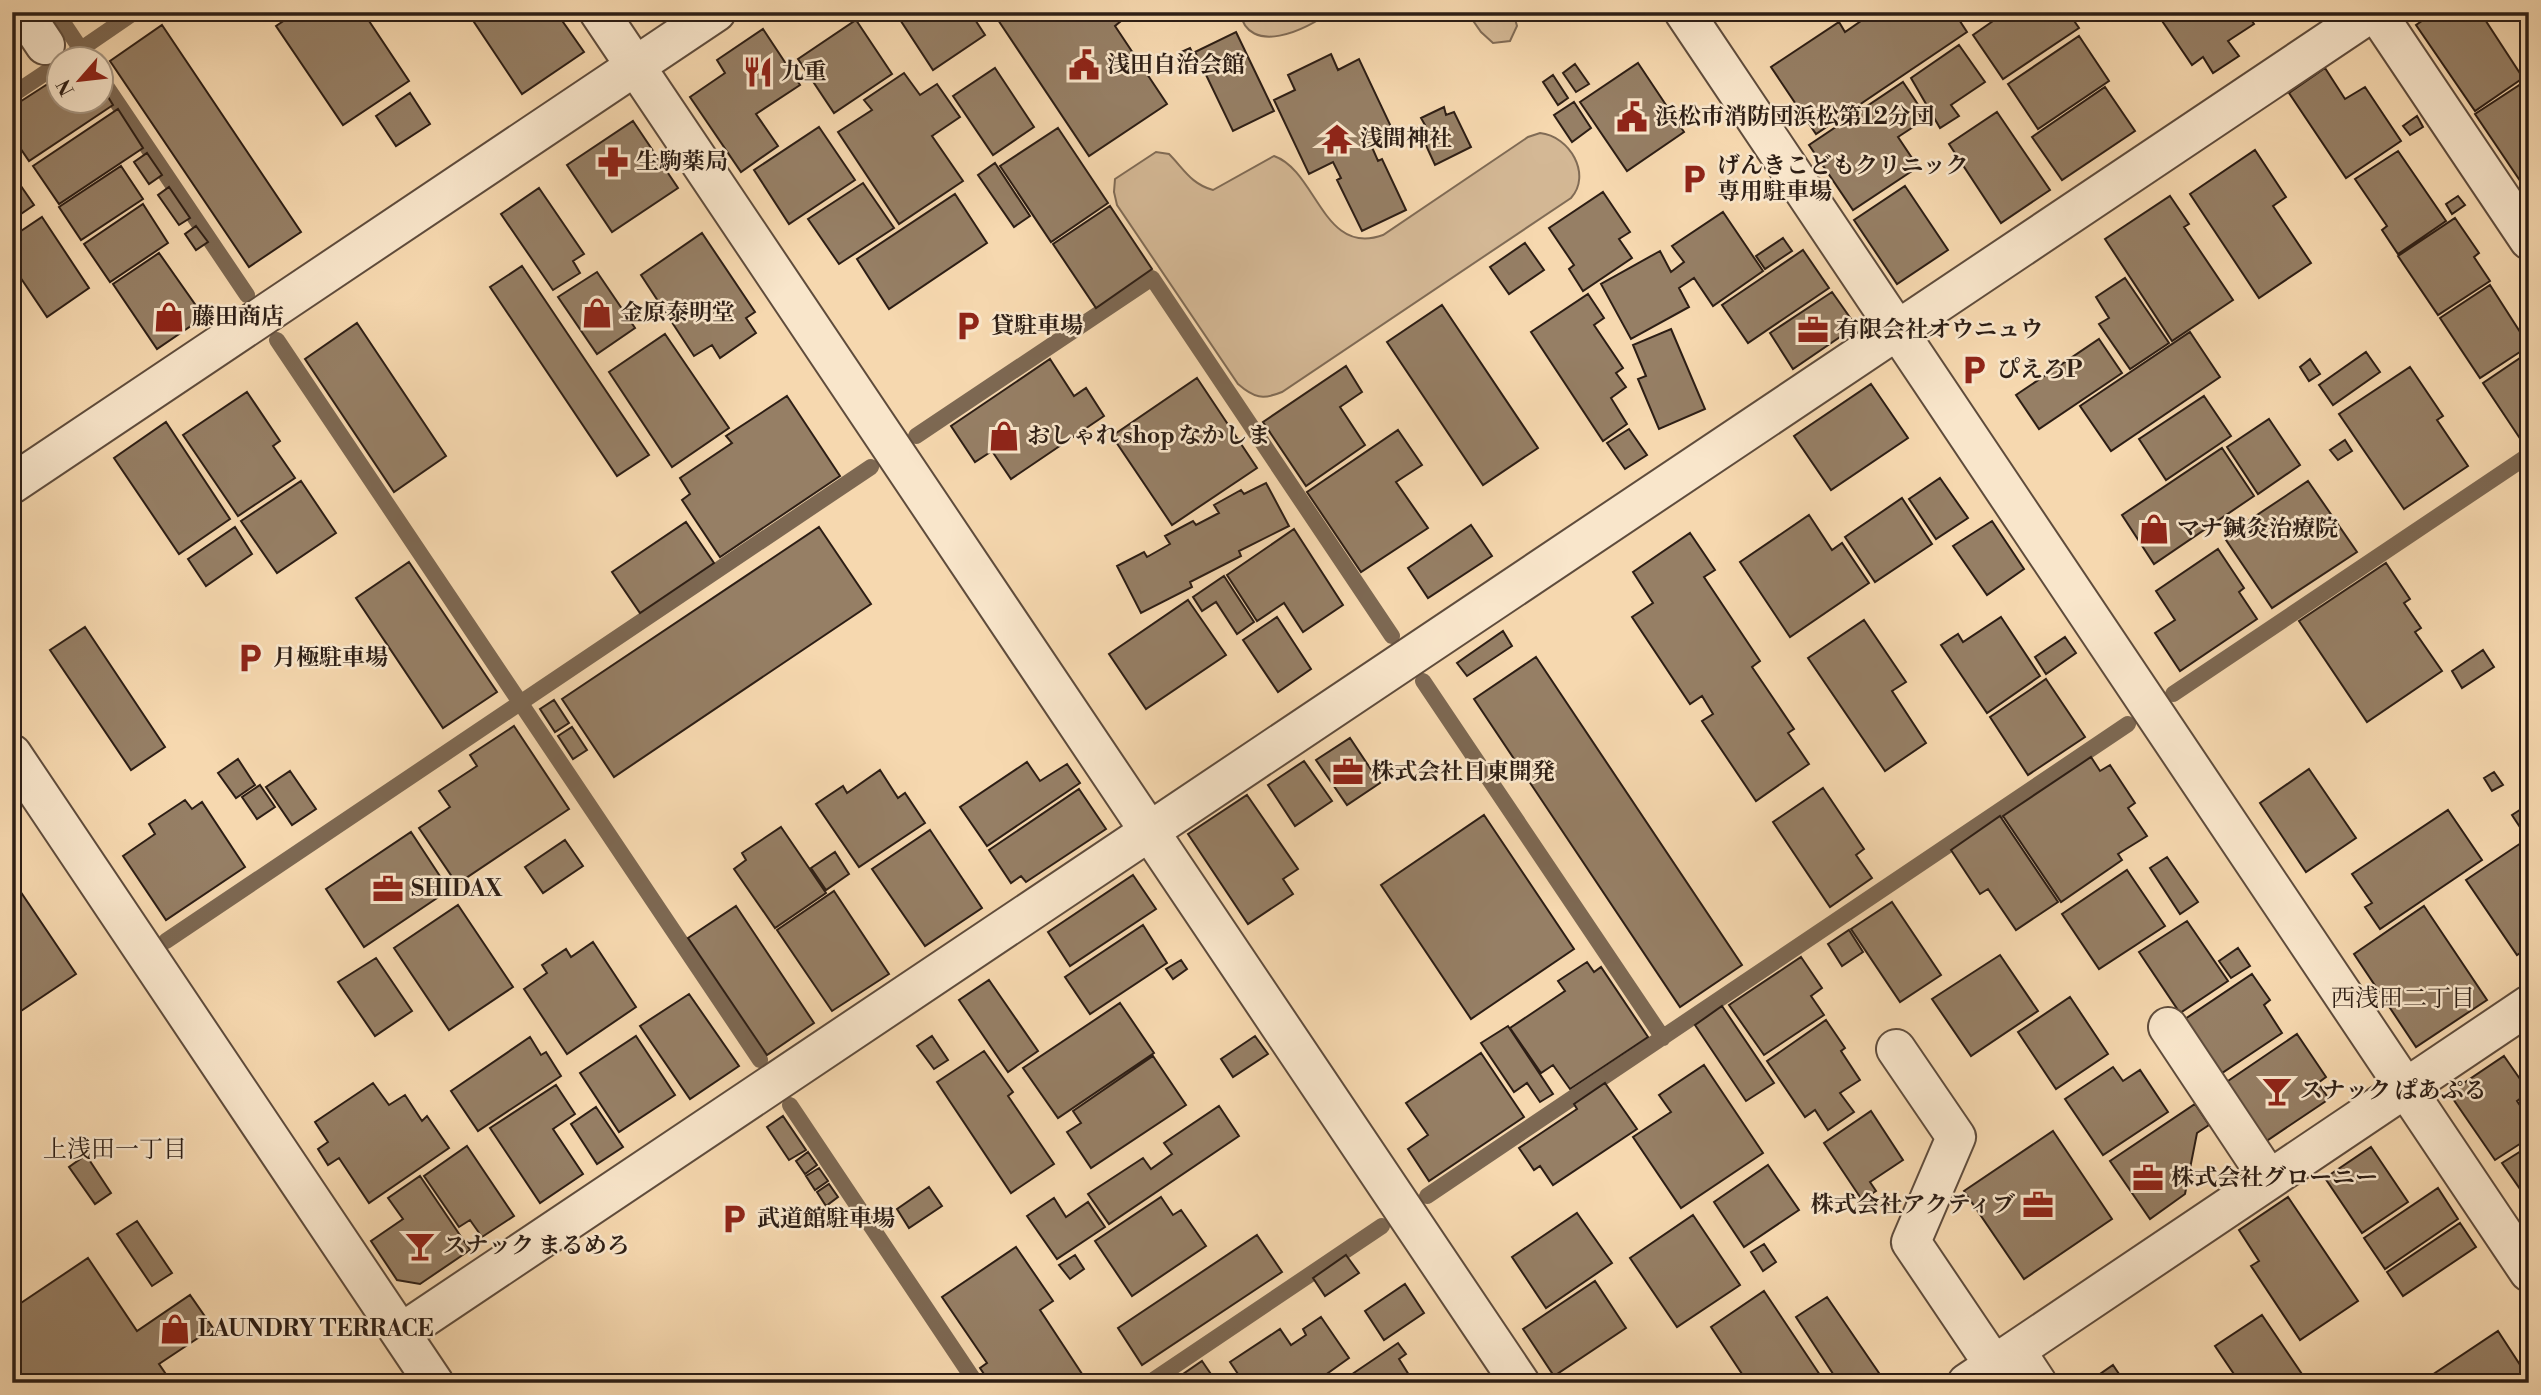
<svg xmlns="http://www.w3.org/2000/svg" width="2541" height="1395" font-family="'Libre Bodoni','Noto Serif JP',serif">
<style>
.green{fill:#d4b895;stroke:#806b55;stroke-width:2}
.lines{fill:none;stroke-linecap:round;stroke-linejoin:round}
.stream{stroke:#7d6852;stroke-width:16}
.building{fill:#967f65;stroke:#2d1e15;stroke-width:2}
.minor-casing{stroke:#5f4c3c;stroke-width:42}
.minor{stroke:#f9e6cb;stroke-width:38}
.labels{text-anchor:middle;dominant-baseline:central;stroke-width:5;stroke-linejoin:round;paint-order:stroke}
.poi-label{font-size:23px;font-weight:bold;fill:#2d1e15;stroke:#f9e6cb;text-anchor:start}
.neighbourhood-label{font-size:24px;fill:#2d1e15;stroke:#f9e6cb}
</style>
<rect width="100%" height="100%" fill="#f6d8af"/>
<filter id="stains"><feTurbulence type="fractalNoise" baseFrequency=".00286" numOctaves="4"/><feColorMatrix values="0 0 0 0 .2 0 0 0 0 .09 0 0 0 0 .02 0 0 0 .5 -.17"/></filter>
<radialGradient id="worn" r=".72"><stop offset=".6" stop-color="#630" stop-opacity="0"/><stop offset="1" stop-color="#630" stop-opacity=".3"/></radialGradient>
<path class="green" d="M1240 12H1329C1308 30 1248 57 1240 12Z
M1467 12H1513L1517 26 1510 41 1493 43 1481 32Z
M1540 133C1570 136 1592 175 1571 198L1282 392C1263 400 1254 398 1238 384L1117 205 1114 192 1115 179 1156 152 1169 154C1184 169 1191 184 1213 190L1274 156C1317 171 1323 257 1383 235L1528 137Z"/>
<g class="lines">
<path class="stream" d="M56 12 88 60
M65 60 135 12
M102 80 247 295
M12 95 60 63
M277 340 760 1060
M916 436 1152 278 1392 636
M1423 681 1663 1038
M2173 694 2529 455
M166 941 871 467
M790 1105 976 1383
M1427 1196 2128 724
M1149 1383 1382 1226"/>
</g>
<path class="building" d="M297 12H363L409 81 343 125 276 26Z
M483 12H556L584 52 522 94 472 19Z
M895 12H970L985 35 933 70Z
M996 12H1115L1121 21 1115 26 1167 104 1089 156 994 14Z
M1874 12H1954L1967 32 1816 134 1771 67 1839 22 1845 32Z
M2006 12H2068L2079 28 2003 79 1973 35Z
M2156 12H2246L2254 24 2228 41 2239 56 2213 73 2203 57 2192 65Z
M2435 12H2480L2523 78 2475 111 2416 25Z
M856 20 892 74 834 113 798 59Z
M162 25 301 232 249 267 110 61Z
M763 29 800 85 756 114 778 146 741 172 690 97 725 73 717 60Z
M1236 32 1274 111 1233 131 1195 52Z
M2079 36 2109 81 2038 129 2008 84Z
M1959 45 1985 82 1951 105 1959 116 1940 128 1911 78Z
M1190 48 1199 66 1188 70 1179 53Z
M1331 54 1338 70 1359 59 1394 133 1371 145 1378 161 1382 159 1406 210 1362 231 1337 180 1341 178 1333 162 1309 174 1274 100 1295 90 1288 75Z
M1638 63 1684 132 1627 171 1580 102Z
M1575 64 1589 84 1576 92 1563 73Z
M995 68 1034 127 993 155 953 96Z
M2325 68 2345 99 2365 87 2401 141 2346 178 2289 93Z
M904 73 920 95 937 84 960 117 932 136 963 181 899 224 838 132 872 110 864 100Z
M1553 75 1568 98 1558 105 1543 82Z
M60 76V102H102V87L113 105 29 161 12 136V107Z
M1903 82 1927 118 1898 137 1918 167 1853 210 1809 145Z
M2524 82 2529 90V194L2475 114Z
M2105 87 2135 131 2062 180 2032 137Z
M410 93 430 124 396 146 376 116Z
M1574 102 1591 128 1572 142 1554 115Z
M1444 107 1446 115 1454 112 1471 147 1435 165 1418 128 1425 125 1421 118Z
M118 109 143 148 59 204 33 166Z
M1997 112 2050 190 2001 223 1949 144Z
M2417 116 2423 127 2410 135 2403 126Z
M633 121 678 188 612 232 567 165Z
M819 127 855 180 789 224 754 170Z
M1058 128 1108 203 1051 242 1000 166Z
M2255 150 2286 197 2273 206 2311 263 2259 298 2190 194Z
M2398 151 2446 221 2398 254 2382 230 2387 226 2355 179Z
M147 153 162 175 149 184 134 162Z
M995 163 1030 216 1014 227 978 175Z
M121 166 143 199 81 240 59 207Z
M12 173 34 205 12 220Z
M863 183 894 228 839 264 808 219Z
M1905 186 1948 250 1897 284 1854 220Z
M169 187 190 218 179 225 158 195Z
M539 188 584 254 573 261 580 273 553 290 501 214Z
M1603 192 1630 232 1619 239 1632 258 1583 291 1569 269 1574 265 1549 228Z
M955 194 987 243 889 309 857 259Z
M2170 196 2189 224 2184 227 2233 300 2172 341 2105 239Z
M2458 196 2465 205 2452 214 2446 204Z
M143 204 168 243 110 282 84 244Z
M1110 206 1152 269 1096 308 1053 244Z
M1723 212 1763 271 1713 306 1694 278 1679 288 1689 307 1631 339 1601 284 1660 251 1671 272 1684 262 1672 246Z
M42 217 89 288 47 317 12 265V237Z
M2455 218 2479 253 2474 257 2490 281 2438 315 2398 256Z
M196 226 208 242 196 250 185 234Z
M702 233 755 312 746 318 756 333 720 358 712 345 694 356 641 275Z
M1783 238 1792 251 1765 269 1756 256Z
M1525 243 1544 270 1509 294 1490 267Z
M1803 250 1829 288 1748 343 1722 305Z
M159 253 204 317 157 349 113 284Z
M522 266 649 455 617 476 490 287Z
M597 272 635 328 597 354 558 297Z
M2125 278 2169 343 2130 369 2099 324 2109 318 2096 297Z
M2490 285 2529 346 2480 378 2440 318Z
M1832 292 1856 326 1793 369 1770 333Z
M1588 294 1604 318 1594 325 1623 368 1616 373 1626 387 1611 398 1627 424 1603 441 1531 332Z
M1442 305 1538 448 1483 485 1387 342Z
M357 323 446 456 394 492 305 359Z
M1671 329 1705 409 1659 429 1638 379 1646 376 1633 345Z
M2190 332 2220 377 2111 451 2080 406Z
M665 334 729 428 672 467 609 372Z
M2099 339 2122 373 2039 429 2016 395Z
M2366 352 2380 372 2333 405 2319 385Z
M2529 352V435L2521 440 2483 383Z
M1050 359 1074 396 1086 388 1104 416 1011 479 992 451 975 462 951 426Z
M2310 359 2320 374 2309 381 2300 367Z
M1346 366 1362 392 1340 407 1365 445 1306 486 1263 422Z
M2410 367 2443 416 2437 420 2468 466 2404 509 2339 414Z
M1197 378 1257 468 1172 525 1112 436Z
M1871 384 1908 438 1831 490 1794 436Z
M247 392 280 441 273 446 295 478 238 516 183 435Z
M787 396 840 476 720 557 682 500 690 494 680 478 732 443 726 436Z
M2204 396 2231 436 2166 480 2139 439Z
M2269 419 2300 465 2258 494 2227 447Z
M166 422 230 519 179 554 114 458Z
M1629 429 1647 455 1625 469 1607 443Z
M1398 430 1422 465 1396 482 1428 528 1361 572 1307 492Z
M2345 440 2352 451 2338 460 2330 450Z
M2222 448 2254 496 2154 564 2122 515Z
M1940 478 1968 518 1936 539 1909 499Z
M301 481 336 533 277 573 241 521Z
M2308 481 2357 552 2272 608 2224 537Z
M1266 483 1289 526 1239 551 1241 556 1190 582 1192 587 1141 613 1117 566 1144 552 1147 557 1170 544 1165 536 1193 521 1196 525 1219 513 1214 505 1241 490 1244 494Z
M1902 498 1932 544 1875 582 1845 537Z
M1809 515 1832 550 1842 543 1869 583 1790 637 1740 562Z
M1992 521 2024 569 1987 595 1953 546Z
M686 522 714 563 640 613 612 572Z
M1471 525 1492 556 1428 598 1408 568Z
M235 527 252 554 206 586 188 559Z
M819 527 871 604 614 777 562 699Z
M1294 529 1343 605 1303 632 1284 603 1257 621 1227 575Z
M1690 533 1715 570 1704 577 1760 661 1752 667 1794 729 1788 733 1809 764 1756 801 1702 721 1713 714 1702 696 1690 704 1632 617 1653 603 1633 572Z
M2218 549 2244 588 2239 592 2257 619 2180 671 2155 633 2175 620 2156 591Z
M409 562 497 692 443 728 356 598Z
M2386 563 2410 599 2404 603 2421 628 2415 632 2442 671 2367 722 2299 621Z
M1224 576 1254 622 1237 634 1216 602 1202 611 1193 597Z
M1188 600 1226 655 1146 709 1109 654Z
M1277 617 1311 669 1278 692 1243 640Z
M2001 617 2040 676 1987 713 1941 645 1958 634 1963 642Z
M1864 620 1906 682 1892 691 1926 743 1885 771 1808 658Z
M85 627 165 747 131 770 50 650Z
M1503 631 1512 646 1467 676 1457 663Z
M2065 637 2076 653 2046 674 2035 657Z
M2483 650 2494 667 2462 688 2452 671Z
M1536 657 1742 965 1680 1007 1474 699Z
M2046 679 2085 737 2028 775 1990 717Z
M554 700 569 723 555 732 540 709Z
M514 726 569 809 457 884 419 828 450 807 439 791 477 766 470 755Z
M572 727 587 750 573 759 558 736Z
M1350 738 1380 783 1347 805 1316 760Z
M2091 757 2100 771 2110 765 2135 803 2128 808 2147 836 2118 854 2122 860 2061 902 2003 816Z
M238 759 255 785 236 798 218 773Z
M1304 761 1332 801 1295 826 1268 785Z
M1027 762 1040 781 1067 764 1080 783 987 846 960 807Z
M2309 769 2356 838 2306 872 2260 803Z
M880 770 898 798 905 793 925 823 859 867 816 804 843 786 847 793Z
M290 771 316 809 292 825 266 787Z
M2494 772 2503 785 2492 791 2484 778Z
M260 785 275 807 257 819 242 797Z
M1823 788 1864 849 1856 855 1872 878 1830 907 1773 822Z
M1079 789 1106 829 1026 882 1021 876 1011 883 989 850Z
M1247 795 1298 869 1283 879 1293 894 1248 924 1188 834Z
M185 800 192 809 202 802 245 867 166 920 123 856 155 834 149 824Z
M2529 804V841L2512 815Z
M2448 810 2482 860 2380 929 2365 907 2372 903 2352 874Z
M1484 815 1574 949 1471 1019 1381 885Z
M2000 816 2058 902 2016 930 1988 889 1980 894 1951 850Z
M781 827 826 893 775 928 734 869 746 860 742 853Z
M930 830 982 908 925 946 872 869Z
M411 832 449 890 364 947 326 889Z
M565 840 583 866 543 893 525 867Z
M2521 843 2529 853V947L2517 955 2466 880Z
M835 852 849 874 826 890 811 868Z
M2167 857 2198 902 2180 914 2150 868Z
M2127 870 2165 926 2099 969 2062 914Z
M1133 875 1156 909 1070 966 1048 932Z
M12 879 76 974 12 1017Z
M834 891 889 974 832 1011 777 930Z
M1892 902 1941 975 1900 1002 1851 929Z
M458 905 513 987 449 1030 394 948Z
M736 906 814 1023 767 1055 688 938Z
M2424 906 2487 1000 2416 1047 2354 954Z
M2187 921 2228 981 2180 1013 2139 952Z
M1143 925 1167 963 1090 1014 1065 977Z
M1849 930 1863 952 1842 966 1828 944Z
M593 942 636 1007 567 1054 524 989 547 973 542 965 566 949 571 957Z
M2238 948 2250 966 2231 978 2219 961Z
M2000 955 2038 1011 1971 1056 1932 999Z
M1801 957 1822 988 1811 996 1824 1015 1764 1055 1729 1005Z
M376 958 412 1011 375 1036 338 982Z
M1181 960 1187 969 1173 979 1166 969Z
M1587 962 1594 972 1601 967 1648 1037 1570 1089 1553 1065 1541 1073 1510 1028 1565 991 1558 981Z
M2252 974 2270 1000 2264 1005 2282 1033 2222 1073 2185 1019Z
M989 980 1038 1051 1008 1072 959 1000Z
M689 994 739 1066 690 1099 640 1026Z
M2070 997 2108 1054 2056 1089 2018 1032Z
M1120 1003 1154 1053 1058 1118 1023 1068Z
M1722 1006 1774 1083 1746 1101 1695 1025Z
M1826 1020 1845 1048 1841 1051 1860 1080 1840 1093 1854 1112 1828 1130 1815 1110 1805 1117 1767 1061Z
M1508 1026 1553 1094 1540 1102 1527 1083 1514 1092 1481 1043Z
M2297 1034 2326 1077 2318 1083 2329 1099 2265 1142 2225 1083Z
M636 1036 675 1095 619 1132 580 1073Z
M932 1036 948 1060 934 1069 917 1046Z
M1255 1036 1268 1054 1233 1077 1221 1059Z
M530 1037 541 1055 546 1052 561 1076 478 1131 451 1091Z
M984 1051 1013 1092 1008 1096 1054 1164 1011 1193 937 1082Z
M1481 1053 1524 1117 1429 1181 1408 1149 1428 1135 1406 1103Z
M1153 1056 1186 1105 1091 1168 1067 1132 1081 1123 1073 1111Z
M2504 1056 2529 1092 2517 1101 2529 1119V1138L2495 1160 2449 1093Z
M1704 1065 1763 1153 1681 1208 1633 1137 1671 1112 1659 1095Z
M2113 1067 2123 1081 2140 1070 2168 1112 2103 1155 2065 1099Z
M373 1083 389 1105 405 1095 422 1121 427 1116 449 1148 369 1203 339 1158 328 1165 318 1149 328 1142 315 1122Z
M1605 1083 1637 1129 1553 1185 1540 1166 1534 1170 1519 1148 1577 1109 1574 1104Z
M556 1085 575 1114 553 1129 583 1174 540 1203 490 1128Z
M2195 1104 2209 1125 2197 1133 2185 1194 2150 1219 2110 1161Z
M1219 1106 1239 1136 1109 1224 1088 1194 1143 1158 1151 1169 1172 1154 1164 1143Z
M596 1107 623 1147 597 1164 571 1124Z
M1871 1111 1903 1160 1870 1182 1876 1191 1862 1200 1824 1143Z
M783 1116 806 1150 789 1160 767 1127Z
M2053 1131 2112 1219 2024 1279 1964 1191Z
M467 1146 514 1216 482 1237 470 1220 459 1227 424 1176Z
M2529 1146V1202L2502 1163Z
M2371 1147 2408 1202 2362 1233 2325 1178Z
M808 1152 817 1165 805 1174 796 1161Z
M86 1155 111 1193 95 1204 69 1167Z
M1768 1165 1799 1210 1744 1247 1714 1202Z
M819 1168 828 1181 815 1190 806 1176Z
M420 1176 470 1250 420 1284 397 1280 371 1241 403 1219 388 1198Z
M829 1184 838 1197 826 1206 817 1192Z
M929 1187 942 1206 909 1228 897 1209Z
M2438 1188 2458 1219 2385 1269 2364 1238Z
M1161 1197 1173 1215 1181 1210 1206 1246 1132 1296 1095 1241Z
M2288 1197 2358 1301 2300 1340 2251 1266 2259 1261 2239 1230Z
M1054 1198 1066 1217 1088 1202 1105 1227 1057 1259 1027 1216Z
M1577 1213 1612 1263 1546 1308 1512 1257Z
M1693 1215 1740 1285 1677 1327 1630 1258Z
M137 1221 172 1273 152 1286 117 1234Z
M2460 1223 2476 1247 2403 1296 2387 1272Z
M1257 1235 1282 1272 1142 1365 1118 1328Z
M1764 1244 1776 1262 1763 1271 1751 1252Z
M1016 1247 1053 1301 1040 1310 1088 1383H990L980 1368 987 1363 942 1297Z
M1075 1255 1084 1269 1070 1279 1059 1265Z
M1346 1255 1359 1273 1325 1296 1313 1278Z
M88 1258 137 1331 190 1295 213 1328 159 1364 172 1383H12V1309Z
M1595 1281 1626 1328 1554 1376 1523 1329Z
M1405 1284 1424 1313 1384 1340 1365 1311Z
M1764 1291 1822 1378 1816 1383H1748L1711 1327Z
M1827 1297 1881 1376 1871 1383H1839L1796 1317Z
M2262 1315 2308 1383H2240L2215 1346Z
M1321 1317 1349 1358 1314 1383H1244L1230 1362 1280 1329 1291 1345 1306 1335 1303 1329Z
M2498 1331 2524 1371 2506 1383H2420Z
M1398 1343 1406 1354 1399 1359 1414 1383H1339Z
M1202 1361 1217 1383H1170Z
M2113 1365 2125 1383H2087Z"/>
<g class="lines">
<g class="minor-casing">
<path id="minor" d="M23 12 45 45
M599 12 1520 1383
M1684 12 2529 1272
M2376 12 2529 240
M12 484 716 12
M12 754 434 1383
M2168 1027 2269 1179
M1896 1049 1956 1137 1911 1242 1994 1365
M401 1333 2372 12
M2016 1351 2037 1383
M1967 1383 2529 1005"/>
</g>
<use href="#minor" class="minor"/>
</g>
<defs>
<g id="civic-bare" transform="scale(2.415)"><path d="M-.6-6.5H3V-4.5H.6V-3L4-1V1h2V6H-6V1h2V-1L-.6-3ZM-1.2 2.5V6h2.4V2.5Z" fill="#8f2418" stroke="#f9e6cb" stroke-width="2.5" paint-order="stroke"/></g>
<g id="restaurant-bare" transform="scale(2.415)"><path d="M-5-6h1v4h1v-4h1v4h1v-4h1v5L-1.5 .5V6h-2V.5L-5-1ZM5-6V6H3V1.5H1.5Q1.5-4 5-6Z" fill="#8f2418" stroke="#f9e6cb" stroke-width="2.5" paint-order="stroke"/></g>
<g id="temple-bare" transform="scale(2.415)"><path d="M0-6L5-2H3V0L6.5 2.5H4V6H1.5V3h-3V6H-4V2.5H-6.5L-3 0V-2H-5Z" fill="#8f2418" stroke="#f9e6cb" stroke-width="2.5" paint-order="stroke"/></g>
<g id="pharmacy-bare" transform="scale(2.415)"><path d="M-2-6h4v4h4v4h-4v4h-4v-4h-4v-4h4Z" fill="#8f2418" stroke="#f9e6cb" stroke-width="2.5" paint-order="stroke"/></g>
<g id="parking-bare" transform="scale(2.415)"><path d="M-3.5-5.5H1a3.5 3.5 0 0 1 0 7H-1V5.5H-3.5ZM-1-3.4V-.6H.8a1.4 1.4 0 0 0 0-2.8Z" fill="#8f2418" stroke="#f9e6cb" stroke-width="2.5" paint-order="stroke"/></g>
<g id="shop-bare" transform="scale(2.415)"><path d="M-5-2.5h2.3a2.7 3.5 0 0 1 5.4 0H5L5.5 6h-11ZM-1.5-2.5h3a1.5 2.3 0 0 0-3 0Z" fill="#8f2418" stroke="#f9e6cb" stroke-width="2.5" paint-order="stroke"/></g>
<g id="office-bare" transform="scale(2.415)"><path d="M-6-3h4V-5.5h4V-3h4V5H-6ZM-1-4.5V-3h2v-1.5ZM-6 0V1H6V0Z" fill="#8f2418" stroke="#f9e6cb" stroke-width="2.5" paint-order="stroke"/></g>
<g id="bar-bare" transform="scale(2.415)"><path d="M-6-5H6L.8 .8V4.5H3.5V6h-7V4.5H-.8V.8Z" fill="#8f2418" stroke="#f9e6cb" stroke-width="2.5" paint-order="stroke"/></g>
</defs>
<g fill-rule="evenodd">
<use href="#civic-bare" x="1084" y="65"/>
<use href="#restaurant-bare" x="758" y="72"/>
<use href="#civic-bare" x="1632" y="117"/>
<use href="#temple-bare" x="1337" y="139"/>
<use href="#pharmacy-bare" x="613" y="162"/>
<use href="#parking-bare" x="1694" y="179"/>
<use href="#shop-bare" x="597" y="313"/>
<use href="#shop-bare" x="169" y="317"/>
<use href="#parking-bare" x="968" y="326"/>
<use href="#office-bare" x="1813" y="330"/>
<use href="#parking-bare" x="1974" y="370"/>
<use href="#shop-bare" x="1004" y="436"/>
<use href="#shop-bare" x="2154" y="529"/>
<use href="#parking-bare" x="250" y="658"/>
<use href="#office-bare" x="1348" y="772"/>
<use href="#office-bare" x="388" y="889"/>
<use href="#bar-bare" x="2277" y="1091"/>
<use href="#office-bare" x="2148" y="1178"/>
<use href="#office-bare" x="2038" y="1205"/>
<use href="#parking-bare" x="734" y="1219"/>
<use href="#bar-bare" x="420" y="1246"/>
<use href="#shop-bare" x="175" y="1329"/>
</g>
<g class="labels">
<g class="poi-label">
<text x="1107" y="65">浅田自治会館</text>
<text x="781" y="72">九重</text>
<text x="1655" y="117">浜松市消防団浜松第12分団</text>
<text x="1360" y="139">浅間神社</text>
<text x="636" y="162">生駒薬局</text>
<text x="1717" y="166">げんきこどもクリニック<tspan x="1717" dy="26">専用駐車場</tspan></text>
<text x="620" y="313">金原泰明堂</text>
<text x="192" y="317">藤田商店</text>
<text x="991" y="326">貸駐車場</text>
<text x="1836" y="330">有限会社オウニュウ</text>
<text x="1997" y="370">ぴえろP</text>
<text x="1027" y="436">おしゃれ shop なかしま</text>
<text x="2177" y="529">マナ鍼灸治療院</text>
<text x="273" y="658">月極駐車場</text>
<text x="1371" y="772">株式会社日東開発</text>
<text x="411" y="889">SHIDAX</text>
<text x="2300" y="1091">スナック ぱあぷる</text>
<text x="2171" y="1178">株式会社グローニー</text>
<text x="2015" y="1205" text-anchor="end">株式会社アクティブ</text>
<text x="757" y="1219">武道館駐車場</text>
<text x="443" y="1246">スナック まるめろ</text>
<text x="198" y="1329">LAUNDRY TERRACE</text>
</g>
<g class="neighbourhood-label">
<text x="2403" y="999">西浅田二丁目</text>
<text x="115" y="1150">上浅田一丁目</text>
</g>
</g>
<rect width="2541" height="1395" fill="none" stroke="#f6d8af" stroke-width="42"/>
<rect x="14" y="14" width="2513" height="1367" fill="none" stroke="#2d1e15" stroke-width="3.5"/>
<rect x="21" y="21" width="2499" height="1353" fill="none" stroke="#2d1e15" stroke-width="2"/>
<g transform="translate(80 80) rotate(242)"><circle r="33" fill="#f9e6cb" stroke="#a79682" stroke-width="2"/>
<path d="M0-5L12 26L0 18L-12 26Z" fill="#8f2418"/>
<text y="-10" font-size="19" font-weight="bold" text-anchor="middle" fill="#2d1e15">N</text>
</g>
<rect width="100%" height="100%" filter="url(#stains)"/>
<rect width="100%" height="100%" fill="url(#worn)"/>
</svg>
